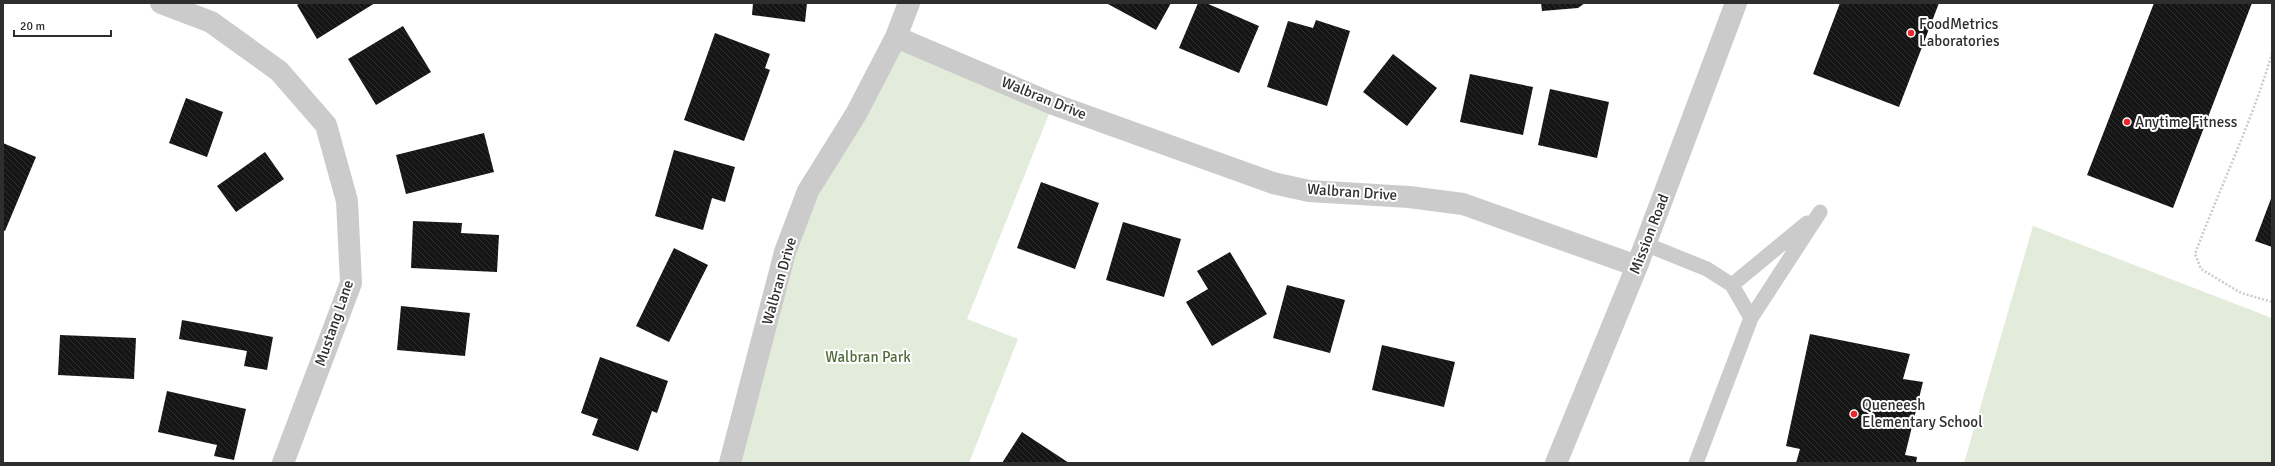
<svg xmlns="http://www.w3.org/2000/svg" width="2275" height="466" font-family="Signika,sans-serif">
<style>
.park{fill:#e3ecda}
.building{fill:url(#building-back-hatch)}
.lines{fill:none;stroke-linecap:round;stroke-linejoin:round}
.path{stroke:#cbcbcb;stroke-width:2.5;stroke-dasharray:2 2;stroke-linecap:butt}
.service{stroke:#cbcbcb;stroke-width:15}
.minor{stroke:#cbcbcb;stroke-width:22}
.poi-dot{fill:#ec282e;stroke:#fff;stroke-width:1.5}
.labels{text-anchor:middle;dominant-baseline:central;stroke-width:4;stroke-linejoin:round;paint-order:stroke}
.poi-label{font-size:15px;fill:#2e2e2e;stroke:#fff;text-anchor:start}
.street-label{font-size:15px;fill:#2e2e2e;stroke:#fff}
.park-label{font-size:15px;fill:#4e6b39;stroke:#fff}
</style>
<defs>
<pattern id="building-back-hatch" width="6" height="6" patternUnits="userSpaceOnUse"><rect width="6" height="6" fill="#151515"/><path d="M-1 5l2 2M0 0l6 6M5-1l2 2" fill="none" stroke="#2f2f2f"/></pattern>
</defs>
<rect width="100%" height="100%" fill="#fff"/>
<path class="park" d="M896 37 1053 104 967 319 1018 339 969 463H730L785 252Z
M2033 226 2272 318V463H1964Z"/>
<path class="building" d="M300 3H375L317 39 297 5Z
M753 3H807L805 22 752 15Z
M1106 3H1171L1156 30Z
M1198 3H1206L1259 26 1239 73 1179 48Z
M1541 3H1585L1578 8 1542 11Z
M1840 3H1939L1899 107 1813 74Z
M2154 3H2252L2173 208 2087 175Z
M1316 20 1350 31 1327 106 1267 87 1288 21 1313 28Z
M403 26 431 72 376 105 348 59Z
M715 33 770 54 765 68 770 70 744 141 684 120Z
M1393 54 1437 88 1407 126 1363 92Z
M1470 74 1533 87 1523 135 1460 122Z
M1550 89 1609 102 1597 158 1538 145Z
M186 98 223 112 207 157 169 143Z
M484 133 494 172 406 194 396 155Z
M3 143 36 157 5 231 3 230Z
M674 150 735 167 725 202 712 198 703 230 655 216Z
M265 152 284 179 236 212 217 186Z
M1041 182 1099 203 1075 269 1017 248Z
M2272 196V247L2255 241Z
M413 221 462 223 461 233 499 235 497 272 411 268Z
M1123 222 1181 239 1164 297 1106 280Z
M674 248 708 265 669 342 636 326Z
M1230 252 1267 314 1212 346 1186 302 1208 289 1197 271Z
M1287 285 1345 300 1330 353 1273 338Z
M401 306 470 313 465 356 397 350Z
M182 320 273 337 267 370 244 366 247 351 179 339Z
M1810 334 1910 354 1903 379 1923 382 1905 455 1917 457 1916 463H1796L1800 449 1786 446Z
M60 335 136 338 134 379 58 375Z
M1382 345 1455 362 1444 407 1372 390Z
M600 357 668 381 657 413 652 411 638 451 592 435 598 419 581 413Z
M167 391 246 409 234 460 214 456 217 445 158 432Z
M1022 432 1069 463H1002Z"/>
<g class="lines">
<path class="path" d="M2272 53C2252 122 2220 187 2195 254L2201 269 2241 293 2272 302"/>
<path class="service" d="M1645 244 1707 269 1732 285 1751 318 1696 463
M1732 285 1807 223
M1751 318 1820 212"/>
<path class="minor" d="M161 3 211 22 279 71 326 125 347 201 351 283 283 463
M896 37 909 3
M730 463 785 252 808 191 856 114 896 37 1053 104 1273 183 1309 191 1409 197 1463 204 1637 266
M1556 463 1637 266 1736 3"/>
</g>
<g class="poi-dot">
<circle cx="1911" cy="33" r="4"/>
<circle cx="2127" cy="122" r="4"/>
<circle cx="1854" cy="414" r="4"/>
</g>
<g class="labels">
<g class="poi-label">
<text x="1919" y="24">FoodMetrics<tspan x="1919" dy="17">Laboratories</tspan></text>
<text x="2135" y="122">Anytime Fitness</text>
<text x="1862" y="405">Queneesh<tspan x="1862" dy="17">Elementary School</tspan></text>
</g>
<g class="street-label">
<text transform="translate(1044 98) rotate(22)">Walbran Drive</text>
<text transform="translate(1352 192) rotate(4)">Walbran Drive</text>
<text transform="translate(1649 234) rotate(-69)">Mission Road</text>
<text transform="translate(779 281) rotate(-74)">Walbran Drive</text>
<text transform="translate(334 323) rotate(-71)">Mustang Lane</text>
</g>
<g class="park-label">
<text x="868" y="357">Walbran Park</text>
</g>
</g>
<rect width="2275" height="466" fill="none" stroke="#2e2e2e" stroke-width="8"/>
<path d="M14 30v6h97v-6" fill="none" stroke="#2e2e2e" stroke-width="2"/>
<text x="20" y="30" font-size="12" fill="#2e2e2e" stroke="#ffffff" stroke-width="3" paint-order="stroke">20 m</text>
</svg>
